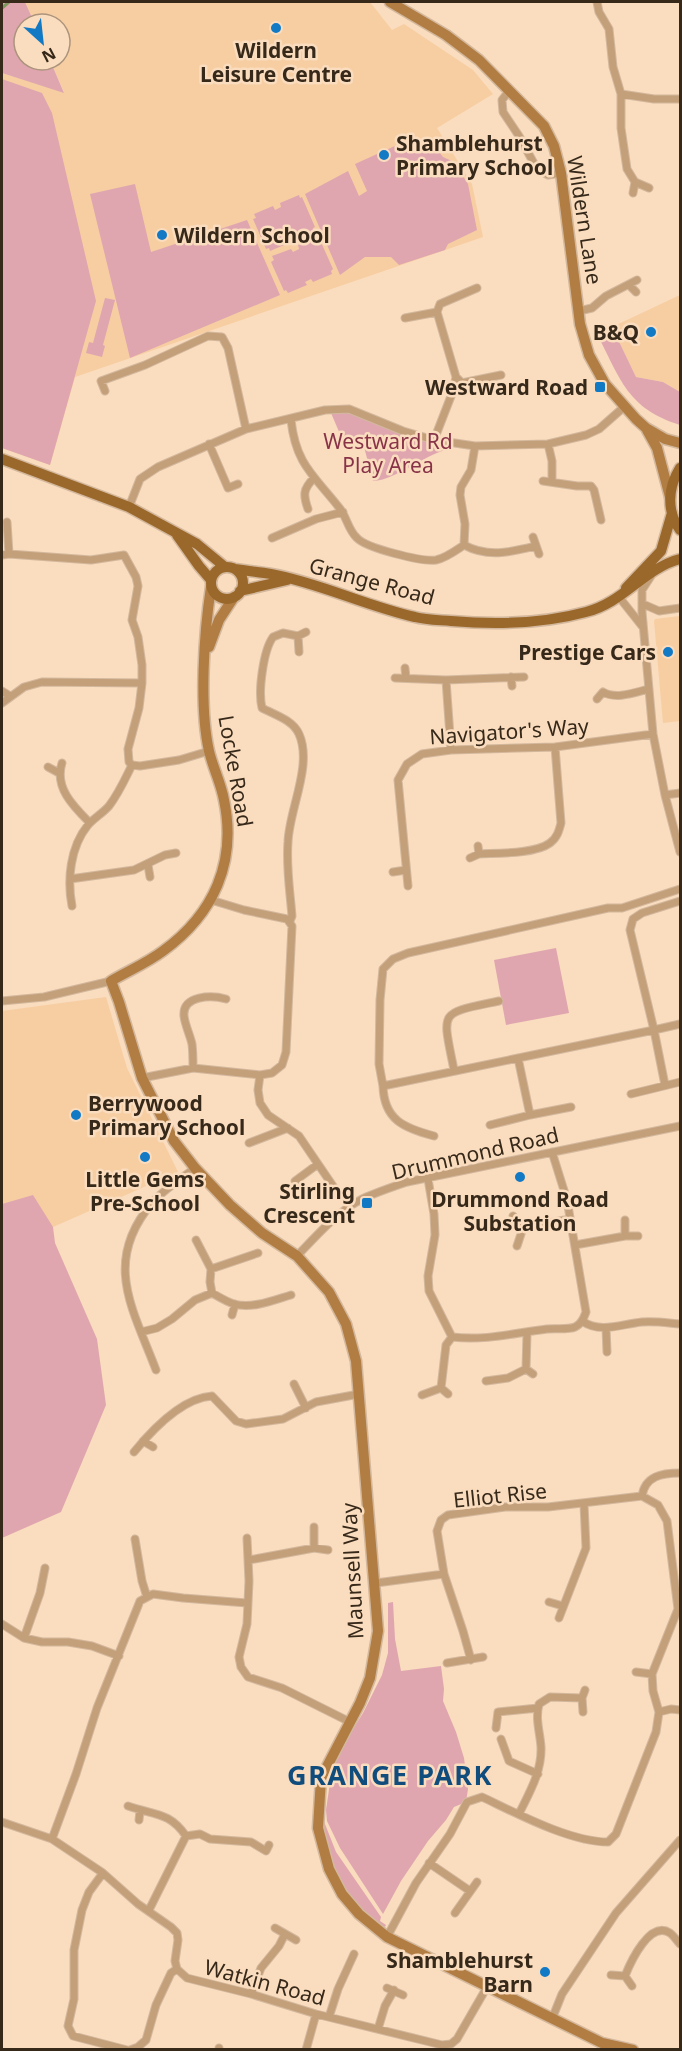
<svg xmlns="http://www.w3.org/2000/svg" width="682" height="2051" font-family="'Noto Sans',sans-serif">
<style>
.built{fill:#f7cea2}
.green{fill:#dfa6af}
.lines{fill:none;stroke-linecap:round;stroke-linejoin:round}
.stream{stroke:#7e985d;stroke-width:3}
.street-casing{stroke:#d3b89d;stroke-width:9}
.secondary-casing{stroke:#d3b89d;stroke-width:13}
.primary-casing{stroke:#d3b89d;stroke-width:13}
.street{stroke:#c39f7a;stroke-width:7}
.secondary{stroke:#b17d42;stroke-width:10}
.primary{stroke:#9b682b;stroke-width:10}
.poi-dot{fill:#1279c4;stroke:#fadcbe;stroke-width:2}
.labels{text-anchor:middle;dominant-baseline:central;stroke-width:5;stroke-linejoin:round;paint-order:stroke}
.poi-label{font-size:21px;font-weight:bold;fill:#37291a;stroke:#fadcbe;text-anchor:end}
.street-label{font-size:21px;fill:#37291a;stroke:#fadcbe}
.park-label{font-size:21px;fill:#883348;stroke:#fadcbe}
.district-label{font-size:27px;font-weight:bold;letter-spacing:1.5px;fill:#104d7d;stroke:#fadcbe}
</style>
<rect width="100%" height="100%" fill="#fadcbe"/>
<path class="built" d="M25 2H370L392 30 404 24 473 70 493 94 437 128 472 184 483 237 75 377 50 465 2 448V73L64 92 50 60H60V24H35Z
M680 295V392L663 382 636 377 612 327Z
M680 616V721L663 723 654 621 655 619Z
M106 997 127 1068 178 1172 53 1227 2 1247V1011Z"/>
<path class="green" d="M2 2H25L35 24H24V60H50L64 93 2 73Z
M2 79 42 93 52 113 96 301 50 465 2 448Z
M428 138 443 157 454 162 468 184 477 230 448 244 445 250 399 265 391 257H365L340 275 305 194 348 171 359 196 367 191 355 164 397 145 411 144Z
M135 184 151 252 247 220 280 295 130 358 90 194Z
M299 195 300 198 302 197 315 227 313 228 314 232 296 240 293 236 287 239 289 243 270 251 269 248 266 249 253 219 256 218 254 214 273 206 275 210 281 207 280 203Z
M316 238 318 241 320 240 333 269 331 271 332 274 313 282 311 279 305 282 307 285 288 293 286 290 284 291 271 262 274 260 272 256 291 249 293 252 299 249 298 245Z
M105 298 115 300 103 345 105 346 102 357 86 353 89 342 93 343Z
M612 327 636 377 663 382 680 392V425C627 408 621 380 597 334Z
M346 412 370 420 404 436 446 447V450C422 456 396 480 373 481L363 443 346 448 331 413Z
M556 948 569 1013 506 1025 494 960Z
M33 1195 53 1227 55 1243 97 1339 106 1405 61 1512 2 1538V1204Z
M393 1602 395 1639 401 1671 441 1666 444 1689 443 1701 456 1732 464 1758 468 1789 466 1802 454 1807 446 1820 428 1841 401 1881 383 1914 340 1848 327 1821 326 1810 332 1769 337 1755 363 1713 382 1675 388 1653V1603Z
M323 1819 336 1852 381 1917 380 1921 386 1925 385 1927C374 1924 365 1913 357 1904 336 1879 325 1852 323 1819Z"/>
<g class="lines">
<path class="stream" d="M2 8 9 2"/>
<g class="street-casing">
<path id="street" d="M597 2 599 12 609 29 613 67 621 94V128L627 169 635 182 649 188
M509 91 502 100 503 112 519 136 537 169 548 175 561 173
M621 94 654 99H680
M633 193 635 182
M629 285 636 292
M579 311 592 308 606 296 637 280
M405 318 437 312
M456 377 462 383 501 375
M105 391 101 381 145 365 208 336 222 337 228 348 246 429
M291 420C296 466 315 476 341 510 347 519 349 531 357 538 366 548 422 562 436 560 446 558 455 551 464 545
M434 440 453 391 456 377 437 312 440 304 477 288
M209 444 228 488 238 484
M548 444 552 461V481
M475 446 471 470 461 487 460 495 465 524 464 545C488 558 511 552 536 546
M543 481 577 486H591L594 490 601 520
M129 507 140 479 158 467 246 429 325 410 349 409 403 431 434 440 475 446 548 444 586 435 599 429 624 407
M308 509C303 495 303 489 314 478
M7 522 9 554
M533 537 539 554
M272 538 316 519 343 512
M2 555 9 554 91 560 124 555 136 577 138 586 132 620 138 637 142 665V683L139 708 128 749 129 762 132 765 140 766 179 760 209 751
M651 576 642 590V612L653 734 665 795 680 852
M619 597 642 626
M643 604 659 611 680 608
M298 636 306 632
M405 668 406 678
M511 677 512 686
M395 678 446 680 524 677
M446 680 451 750
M2 691 10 696
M597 699 603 692C616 700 636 692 649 689
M2 703 24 687 42 682 142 683
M62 763C54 788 74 807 90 823
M48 767 59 773
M665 795 680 793
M478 846 479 854C498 853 535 854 550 843 557 838 559 831 561 823L555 747
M470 858 479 854
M148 865 150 877
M393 872 406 870
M70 879 134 870 165 855 176 853
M408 886 398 780 407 764 422 754 451 750 555 747 653 734
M680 889 622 908H608L408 953 393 959 383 969 380 1000 379 1064 383 1086 654 1030 630 930 633 919 642 913 680 901
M72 906C67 880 70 847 88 825 94 818 103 813 109 806 119 793 125 779 132 765
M290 921 292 916C290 891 286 867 288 842 289 810 313 765 299 734 293 720 275 715 262 708 258 692 263 651 273 637L283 633 298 636 299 652
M2 1001 44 997 111 981
M518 1058 530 1115
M193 1068C193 1060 193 1052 192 1044 190 1035 185 1025 184 1016 182 995 212 995 226 999
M454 1070C442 1009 438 1014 499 1001
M260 1075 258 1090 260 1103 268 1115 299 1136 335 1189
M142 1078 193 1068 260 1075 272 1073 282 1065 286 1052 292 926 287 919 244 910 211 900
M665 1085 654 1030 680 1024
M383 1086C384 1120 404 1128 434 1136
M631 1094 680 1082
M490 1125 530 1115 571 1107
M249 1143 288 1128
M428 1179 434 1214 435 1235 428 1276 429 1291 452 1337C486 1341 514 1333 547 1329 555 1328 568 1330 575 1327 582 1324 584 1317 586 1312L567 1200 552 1152
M295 1181 318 1164
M513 1216 523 1228
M625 1220V1236
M196 1240 211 1269 210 1282 212 1293
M575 1245 625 1236H638
M517 1246 523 1228 570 1219
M297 1256C317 1235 337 1212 362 1199 377 1192 392 1187 407 1182L680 1126
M211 1269 258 1253
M232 1315 235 1304
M582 1321C601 1334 621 1324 642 1322 655 1321 668 1323 680 1324
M606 1328 607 1352
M141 1332 157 1328 172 1319 195 1300 212 1293C219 1297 227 1302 234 1304 253 1309 274 1300 291 1295
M526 1369 533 1374
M156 1370C133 1309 102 1262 152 1203 163 1190 181 1179 195 1168
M486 1381 508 1378 526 1369 527 1333
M294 1384 306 1408
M448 1394 441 1388 446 1345 452 1337
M422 1395 441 1388
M143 1441 153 1447
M134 1452C152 1430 182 1398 212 1396L236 1421 246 1424 283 1419 316 1402 359 1394
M642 1496C645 1476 662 1473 680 1473
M314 1527V1548
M247 1538 249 1581 247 1624 239 1657 241 1667 248 1677 282 1688 350 1722
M135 1539 142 1581 147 1597
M249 1560 314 1548 328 1550
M376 1583 444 1574
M549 1602 563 1606
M559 1618 586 1548 584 1504
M2 1624 24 1638 42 1642H68L92 1646 119 1656
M24 1638 40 1593 45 1568
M447 1663 483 1657
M636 1672 652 1674
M583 1712 582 1698 585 1690
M659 1712 671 1709 680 1710
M496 1728 498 1712 538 1708
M501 1739 509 1761 538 1774
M128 1806C154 1815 170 1812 186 1836
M519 1814C529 1793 542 1772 541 1747 540 1732 535 1719 539 1704L550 1697 582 1698
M139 1820 140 1811
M2 1822 52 1839 103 1873 138 1904 171 1927 177 1933 178 1940 175 1961 177 1969 187 1978 251 1994 316 2014 442 2045 451 2044 457 2039 487 1987
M52 1839 76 1774 97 1708 140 1601 153 1594 183 1598 247 1603
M429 1863 470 1891
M103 1873 89 1892 82 1910 74 1950V1999L68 2026 73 2036 127 2050
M149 1910 186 1836 200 1834 210 1839 251 1842 266 1851 269 1845
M455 1913 477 1882
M275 1928 296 1940
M387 1937 416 1883 450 1834 467 1802 482 1797C516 1813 570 1842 608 1842L616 1834 656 1732 659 1712 653 1691 652 1674 678 1609 667 1521 658 1505 642 1496 548 1507H505L448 1515 441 1520 437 1531 444 1574 463 1631 471 1660
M611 1975 625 1976 632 1986
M625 1976C631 1961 650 1920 670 1933 674 1936 677 1941 680 1944
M387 1988 403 1995
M251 1994 261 1968 279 1946 285 1934
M329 2017 338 1989 354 1954
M552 2019 562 1994 616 1913 680 1840
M378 2029 385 2006 394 1990
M130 2050 138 2047 146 2040 156 2005 171 1973 177 1969
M219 2050V2048
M306 2050 316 2014"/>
</g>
<g class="secondary-casing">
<path id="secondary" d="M390 2 446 35 479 60 544 126 554 146 561 173 580 324 589 355 605 384 636 419 646 428 665 439 680 443
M647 430 657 448 670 497
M211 587C204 633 199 706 209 751 213 768 221 783 224 800 237 862 214 914 163 951 147 963 128 971 111 981L119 1002 142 1078 174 1141 195 1168 230 1205 262 1233 297 1256 329 1292 346 1324 356 1361 378 1631 370 1678 360 1703 321 1778 318 1828 329 1869 342 1894 359 1914 387 1937 602 2043 633 2050
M209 647 219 620 234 597"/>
</g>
<g class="primary-casing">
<path id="primary" d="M2 459 129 507 197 544 225 567
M680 468C668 487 666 511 680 530
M177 535 199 566 211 580
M211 583a16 16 0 1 1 32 0a16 16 0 1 1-32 0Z
M235 569C247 571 259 572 271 574 320 583 366 606 415 617 426 620 439 620 451 621 497 625 542 624 586 612 623 603 645 568 680 559
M626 588 661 551 672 513
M240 591 287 580"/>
</g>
<use href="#street" class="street"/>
<use href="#secondary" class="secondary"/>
<use href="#primary" class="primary"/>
</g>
<g class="poi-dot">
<circle cx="276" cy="28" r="6"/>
<circle cx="384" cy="155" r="6"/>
<circle cx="162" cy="235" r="6"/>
<circle cx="651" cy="332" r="6"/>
<rect x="594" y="381" width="12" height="12" rx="3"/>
<circle cx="668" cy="652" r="6"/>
<circle cx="76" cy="1115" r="6"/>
<circle cx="145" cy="1157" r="6"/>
<circle cx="520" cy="1177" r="6"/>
<rect x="361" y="1197" width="12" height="12" rx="3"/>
<circle cx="545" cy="1972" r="6"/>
</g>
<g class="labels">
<g class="poi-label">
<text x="276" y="50" text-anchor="middle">Wildern<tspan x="276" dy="24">Leisure Centre</tspan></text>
<text x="396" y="143" text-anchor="start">Shamblehurst<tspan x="396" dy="24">Primary School</tspan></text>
<text x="174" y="235" text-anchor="start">Wildern School</text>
<text x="639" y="332">B&amp;Q</text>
<text x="588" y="387">Westward Road</text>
<text x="656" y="652">Prestige Cars</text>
<text x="88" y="1103" text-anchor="start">Berrywood<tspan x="88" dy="24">Primary School</tspan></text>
<text x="145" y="1179" text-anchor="middle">Little Gems<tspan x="145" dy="24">Pre-School</tspan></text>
<text x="355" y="1191">Stirling<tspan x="355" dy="24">Crescent</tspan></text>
<text x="520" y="1199" text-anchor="middle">Drummond Road<tspan x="520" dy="24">Substation</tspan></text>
<text x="533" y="1960">Shamblehurst<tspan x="533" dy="24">Barn</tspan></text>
</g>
<g class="street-label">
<text transform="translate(585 220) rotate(81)">Wildern Lane</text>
<text transform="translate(372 581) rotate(15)">Grange Road</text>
<text transform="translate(509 731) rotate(-4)">Navigator's Way</text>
<text transform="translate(236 771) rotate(80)">Locke Road</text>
<text transform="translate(475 1153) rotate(-13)">Drummond Road</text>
<text transform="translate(500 1495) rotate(-6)">Elliot Rise</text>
<text transform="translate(352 1571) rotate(-93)">Maunsell Way</text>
<text transform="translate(265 1982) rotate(15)">Watkin Road</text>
</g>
<g class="park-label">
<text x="388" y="441">Westward Rd<tspan x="388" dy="24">Play Area</tspan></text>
</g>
<g class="district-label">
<text x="390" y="1774">GRANGE PARK</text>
</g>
</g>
<rect width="682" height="2051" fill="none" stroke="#37291a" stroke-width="6"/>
<g transform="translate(42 42) rotate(153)"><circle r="28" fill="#fadcbe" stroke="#ac947c" stroke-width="1.5"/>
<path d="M0-4.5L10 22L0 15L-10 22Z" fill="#1279c4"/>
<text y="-9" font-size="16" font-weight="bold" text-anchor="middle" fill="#37291a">N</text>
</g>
</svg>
